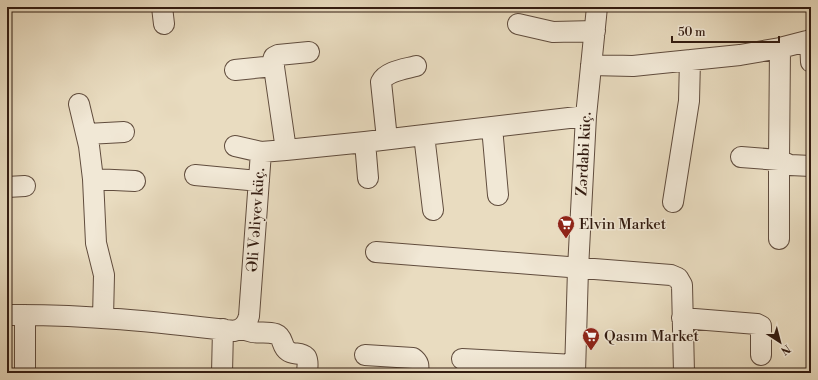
<svg xmlns="http://www.w3.org/2000/svg" width="818" height="380" font-family="'Libre Bodoni',serif">
<style>
.lines{fill:none;stroke-linecap:round;stroke-linejoin:round}
.minor-casing{stroke:#604c3d;stroke-width:22}
.minor{stroke:#f1e8d6;stroke-width:20}
.labels{text-anchor:middle;dominant-baseline:central;stroke-width:3;stroke-linejoin:round;paint-order:stroke}
.street-label{font-size:15px;fill:#331c11;stroke:#f1e8d6}
.poi-label{font-size:15px;fill:#331c11;stroke:#f1e8d6;text-anchor:start}
</style>
<rect width="100%" height="100%" fill="#e9dcc0"/>
<filter id="stains"><feTurbulence type="fractalNoise" baseFrequency=".005" numOctaves="4"/><feColorMatrix values="0 0 0 0 .2 0 0 0 0 .09 0 0 0 0 .02 0 0 0 .5 -.17"/></filter>
<radialGradient id="worn" r=".72"><stop offset=".6" stop-color="#630" stop-opacity="0"/><stop offset="1" stop-color="#630" stop-opacity=".3"/></radialGradient>
<g class="lines">
<g class="minor-casing">
<path id="minor" d="M162 7 164 24
M518 24 553 32 595 31
M810 40 811 62
M780 48 779 160 790 165 811 166
M591 65 633 66 652 64 740 55 780 48 811 40
M235 70 274 66
M79 104 89 146 93 179 96 243 104 275 103 318
M492 127 498 195
M87 134 124 132
M424 135 433 210
M387 139 381 82C386 71 406 69 416 66
M365 142 368 178
M235 146 261 152
M286 150 273 60 274 57 278 55 309 52
M741 157 779 160V239
M195 175 259 181
M93 179 135 181
M7 187 25 186
M673 202 689 101 690 60
M376 252 671 275 678 278 682 285 684 373
M7 315C83 314 159 322 234 331 243 329 247 324 249 316L261 152 286 150 365 142 586 116
M25 315V373
M682 318 757 324 761 326V355
M242 328C255 336 263 330 276 334 284 337 281 347 288 351 293 355 301 352 306 357 309 362 307 368 307 373
M365 355 413 358C419 362 419 366 418 373
M462 359 575 365
M222 373 223 329
M575 373 578 269 586 116 597 7"/>
</g>
<use href="#minor" class="minor"/>
</g>
<defs>
<g id="supermarket-pin" transform="scale(0.9)"><path d="M0 17L-7.5 6A9.5 9.5 0 1 1 7.5 6Z" fill="#8f2418" stroke="#f1e8d6"/><path d="M-6-5.5h2.5l.6 2H6L4.5 2H-2.5L-4.4-4H-6ZM-1.5 3.2a1.3 1.3 0 1 0 .1 0ZM3 3.2a1.3 1.3 0 1 0 .1 0Z" fill="#fff"/></g>
</defs>
<g fill-rule="evenodd">
<use href="#supermarket-pin" x="566" y="224"/>
<use href="#supermarket-pin" x="591" y="336"/>
</g>
<g class="labels">
<g class="street-label">
<text transform="translate(584 154) rotate(-87)">Zərdabi küç.</text>
<text transform="translate(256 220) rotate(-86)">Əli Vəliyev küç.</text>
</g>
<g class="poi-label">
<text x="579" y="224">Elvin Market</text>
<text x="604" y="336">Qasım Market</text>
</g>
</g>
<rect width="818" height="380" fill="none" stroke="#e9dcc0" stroke-width="24"/>
<rect x="8" y="8" width="802" height="364" fill="none" stroke="#331c11" stroke-width="2"/>
<rect x="12" y="12" width="794" height="356" fill="none" stroke="#331c11"/>
<g transform="translate(780 342) rotate(144)" stroke="#f1e8d6" stroke-width="3" paint-order="stroke">
<path d="M0-3L7 15L0 10L-7 15Z" fill="#331c11"/>
<text y="-6" font-size="11" font-weight="bold" text-anchor="middle" fill="#331c11">N</text>
</g>
<path d="M672 36v6h107v-6" fill="none" stroke="#331c11" stroke-width="2"/>
<text x="678" y="36" font-size="12" fill="#331c11" stroke="#f1e8d6" stroke-width="3" paint-order="stroke">50 m</text>
<rect width="100%" height="100%" filter="url(#stains)"/>
<rect width="100%" height="100%" fill="url(#worn)"/>
</svg>
